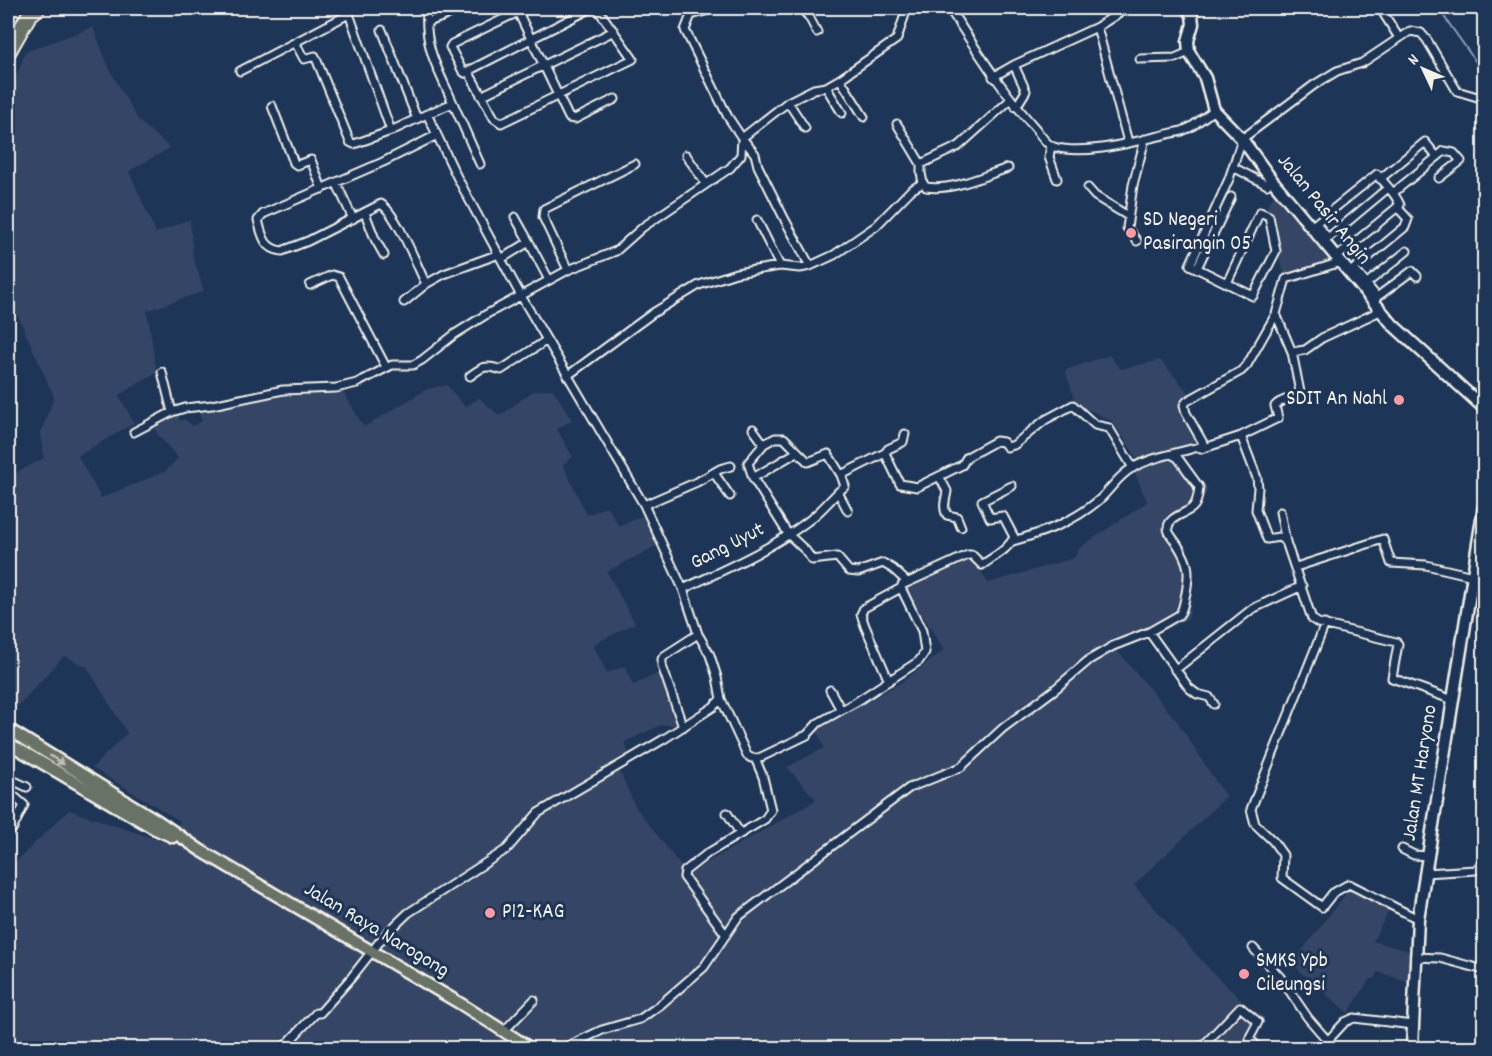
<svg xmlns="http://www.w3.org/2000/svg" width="1492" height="1056" font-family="Dekko,sans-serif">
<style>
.built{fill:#344465}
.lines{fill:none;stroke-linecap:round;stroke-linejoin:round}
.stream{stroke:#8ba1b1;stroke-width:2}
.street-casing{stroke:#f4f1e8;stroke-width:11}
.secondary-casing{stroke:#f4f1e8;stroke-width:15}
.primary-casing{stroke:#f4f1e8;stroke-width:15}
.highway-casing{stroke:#f4f1e8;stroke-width:18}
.street{stroke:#1d3557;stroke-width:7}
.secondary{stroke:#1d3557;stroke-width:10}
.primary{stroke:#697266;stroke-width:10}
.highway{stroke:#697266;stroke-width:14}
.oneway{fill:#bcbeb4}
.poi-dot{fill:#ff9aa2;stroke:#1d3557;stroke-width:2}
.labels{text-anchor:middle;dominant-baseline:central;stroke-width:6;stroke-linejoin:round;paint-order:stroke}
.street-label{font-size:21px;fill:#f4f1e8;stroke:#1d3557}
.poi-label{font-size:21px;fill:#f4f1e8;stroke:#1d3557;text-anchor:start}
</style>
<rect width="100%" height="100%" fill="#1d3557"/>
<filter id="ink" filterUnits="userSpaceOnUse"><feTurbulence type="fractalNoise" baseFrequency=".0167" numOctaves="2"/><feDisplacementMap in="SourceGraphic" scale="12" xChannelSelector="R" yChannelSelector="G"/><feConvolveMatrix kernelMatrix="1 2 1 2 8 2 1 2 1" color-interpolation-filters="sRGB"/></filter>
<g filter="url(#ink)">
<path class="built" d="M93 27 110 70 138 120 170 148 129 171 156 233 190 219 193 256 204 291 147 311 157 373 119 395 134 423 78 456 101 498 166 471 178 458 158 435 151 423 176 408 180 421 185 419 193 426 202 421 197 409 227 400 301 385 340 386 364 427 427 389 447 385 465 407 479 398 500 416 533 391 553 389 572 420 557 429 573 457 563 465 587 515 607 506 619 526 646 514 660 544 607 572 635 623 593 645 607 673 625 666 633 685 661 672 680 720 675 725H661L625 742 629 753 615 760 635 806 687 874 816 800 787 767 824 748 817 730 902 682 944 650 905 588 973 559 988 583 1074 558 1079 548 1147 502 1134 471 1141 464 1112 421 1076 404 1065 370 1109 355 1121 369 1160 360 1192 396 1180 407 1199 443 1182 454 1208 489 1199 509 1172 528 1193 570 1189 618 1163 631 1115 648 1177 721 1226 797 1134 885 1212 972 1249 1007 1265 1018 1258 1040 1266 1048H8V869L69 810 167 843 180 821 92 768 127 733 87 667 64 656 8 717V477L44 458 40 434 54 397 8 293V100L25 52Z
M1278 189 1337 262 1285 277 1266 208Z
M1351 887 1391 907 1373 941 1409 951 1411 982 1377 972 1375 979H1370L1348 1013 1300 972 1293 962Z"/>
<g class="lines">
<path class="stream" d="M1438 8 1476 62 1484 69"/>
<g class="street-casing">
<path id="street" d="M347 8 391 131
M427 8C424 48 437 67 453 103L427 114
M515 8 518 12 452 44 450 47 462 70 465 73 468 71 494 118 501 123 633 59 597 8
M528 8 518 12 569 118 575 119 615 99
M801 8 809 17 817 32
M949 8C976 49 1002 91 1035 128 1040 134 1046 145 1054 147 1090 157 1146 138 1182 131L1191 127 1214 110
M1382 11 1399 38
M691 15 716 8
M431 21 442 17 462 8
M1097 27 1128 142
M382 30 417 119
M1140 59 1175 58 1189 52
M1483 59H1484
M1014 65 1026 91 1016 107
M240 71 349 14
M468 71 592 8
M993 77 1014 65 1097 27 1127 8
M840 79 864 117
M826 87 842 113
M481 96 614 31
M788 102 805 128
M453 103 480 164
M272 106 294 163 297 165 311 160 322 189
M897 124 921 164
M1051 146 1049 157 1057 179
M686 155 706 184
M1437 157 1444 151 1454 153 1461 161 1439 178
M1233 167 1267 185
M1380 179 1425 142 1437 157 1393 193
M336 182 353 219
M923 183 926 187C953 191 983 176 1008 168
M1088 188 1095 196 1128 216
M1397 207 1408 219 1405 227 1354 269 1377 297 1412 271 1417 276
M365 213 375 239 384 255
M757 220 780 266
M1137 241 1127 228 1133 185 1145 139
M529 242 549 280
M1337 257 1400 205C1396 194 1385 184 1377 174L1316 223 1328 238 1388 188
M501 259 529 242 515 217
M810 266 785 220 758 166 755 154 742 138 788 102 814 89 826 87 840 79 897 39 907 8
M1197 268 1231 197
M568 270 543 217 544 209 635 164
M1227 283 1260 212 1269 216 1276 251 1253 296 1190 265 1229 179 1242 139 1314 85 1337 71 1362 63 1410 31 1421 33 1427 40 1457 91 1484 99
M426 284C417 266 397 214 381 204L308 241 282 251C264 249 262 235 258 220L263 214 383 162 437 135
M1366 284 1407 251
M310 285 332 275 339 277 386 367
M404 302 426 284 444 274 499 254
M1292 352 1305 350 1322 338 1380 311
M162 372 172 412
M470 376C482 367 486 364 501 370L547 340
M567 376 653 313 699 285 736 273 780 266 800 268 810 266 834 255 876 226 911 190 923 183 921 173V164L959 146 1010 100
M134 432 172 412 185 408 212 405 283 390 336 388 357 383 392 365H413L422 360 455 334 487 314 568 270 616 251 643 227 730 168 741 155 742 138 728 117 685 30 691 15 687 8
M1241 436 1257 478 1258 488 1256 510 1267 539 1279 537 1286 542
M1201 449 1241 436 1278 418 1275 406C1281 398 1294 400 1300 392L1292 352 1276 314
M797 452 753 478 788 534 806 551 812 560 837 557 849 571 858 572 883 563 893 569 906 581
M885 453 888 449 903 442 905 434
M714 473 730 496
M841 475 885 453 900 484 917 487 962 465 967 457 996 441 1003 442 1007 447 1014 445 1045 420 1073 405 1095 425 1109 428 1133 468
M939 476 947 491C946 499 942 507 947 515L957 517 961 527
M753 478 748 463 764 444
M838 492 848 511
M644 505 697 482 720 469 731 466
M1280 512 1286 542 1312 619 1318 623 1396 642 1398 644 1392 678 1453 700
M1013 541C1045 532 1073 522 1099 500 1111 489 1118 476 1132 468 1154 456 1179 453 1202 446L1203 443 1186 413 1184 405 1187 401 1241 371 1247 365 1276 314 1286 279 1341 262
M1296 567 1383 539 1391 563 1426 565 1473 576
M683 589C725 569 770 550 808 521 822 511 832 497 845 486L841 475 828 454 808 462 784 438H775L764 444 753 429
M1325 624 1251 809 1255 824 1273 841 1283 855 1282 878 1322 907 1333 893 1349 884 1418 919
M1149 632 1189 688 1197 694 1209 697 1214 704
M1175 670 1252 609 1302 586
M889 681 865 626 861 614 864 608 901 588
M830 690 841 710
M721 699 747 755 751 758H759L807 735 818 723 856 702 919 661 925 652 922 631 901 588 902 585 968 555H972L982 565C993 557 1008 550 1014 537L1003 516 990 518 982 501 1012 486
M683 727 662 666V659L664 656 698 634
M8 778 27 787
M8 782 9 792 24 805 13 828 8 833
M727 813 740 833
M1402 849 1414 855 1428 856
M1425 873 1476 870 1484 861
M726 935 684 877 685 871 708 853 765 819 771 810 763 777 755 758
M1253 948 1280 977 1308 1018 1334 1048
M1415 957 1440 958 1484 970
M504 1031 534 1000
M283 1048 316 1013H320L351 978 384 936 408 913 507 849 538 813 664 739 713 707 721 699 717 677 710 655 698 634 683 589 644 505 521 296 457 177 427 114 391 131 354 144 350 142 315 56 304 59 295 42
M564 1048 602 1030 640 1019 660 1005 704 967 738 917 909 788 961 767 1003 728 1054 690 1089 660 1113 646 1149 632 1179 615C1184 609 1184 600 1186 593 1190 571 1189 563 1177 544 1174 539 1168 534 1168 528 1168 517 1185 514 1192 508 1198 503 1198 494 1199 487L1178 458 1173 455
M1201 1048 1240 1007 1258 1022 1250 1037V1040L1260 1048
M1321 1048 1345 1022 1354 1018 1413 1025"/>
</g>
<g class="secondary-casing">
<path id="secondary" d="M1187 8 1192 15 1193 24 1188 41 1189 52 1205 78 1214 110 1242 139 1271 179 1393 325 1484 408
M1412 1048 1418 919 1484 506"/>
</g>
<g class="primary-casing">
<path id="primary" d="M8 729 158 821 200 850 461 1004 530 1048
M8 743 155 829 173 837"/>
</g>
<g class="highway-casing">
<path id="highway" d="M8 52 29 15 38 8"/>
</g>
<use href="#street" class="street"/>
<use href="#secondary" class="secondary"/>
<use href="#primary" class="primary"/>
<use href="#highway" class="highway"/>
</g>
<defs><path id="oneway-solid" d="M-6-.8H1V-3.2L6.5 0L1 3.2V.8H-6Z" transform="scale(1.5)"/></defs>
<use class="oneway" href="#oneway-solid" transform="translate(57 760) rotate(32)"/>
</g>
<g class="poi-dot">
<circle cx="1131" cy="233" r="6"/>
<circle cx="1399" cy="400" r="6"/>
<circle cx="490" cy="913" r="6"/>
<circle cx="1244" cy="974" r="6"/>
</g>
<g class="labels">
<g class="street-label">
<text transform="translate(1323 210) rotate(51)">Jalan Pasir Angin</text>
<text transform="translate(728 547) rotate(-27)">Gang Uyut</text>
<text transform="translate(1421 773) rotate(-81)">Jalan MT Haryono</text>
<text transform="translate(376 931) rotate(31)">Jalan Raya Narogong</text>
</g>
<g class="poi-label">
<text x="1143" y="221">SD Negeri<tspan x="1143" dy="24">Pasirangin 05</tspan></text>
<text x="1387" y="400" text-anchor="end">SDIT An Nahl</text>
<text x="502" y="913">P12-KAG</text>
<text x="1256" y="962">SMKS Ypb<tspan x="1256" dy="24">Cileungsi</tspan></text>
</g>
</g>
<rect width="1492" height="1056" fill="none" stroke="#1d3557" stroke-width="30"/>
<rect x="15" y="15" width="1462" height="1026" fill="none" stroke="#f4f1e8" stroke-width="2" filter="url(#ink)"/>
<g transform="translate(1423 69) rotate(314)" stroke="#1d3557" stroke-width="4.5" paint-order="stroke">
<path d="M0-4.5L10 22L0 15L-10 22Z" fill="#f4f1e8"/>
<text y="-9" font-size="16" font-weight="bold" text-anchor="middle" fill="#f4f1e8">N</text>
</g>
</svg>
